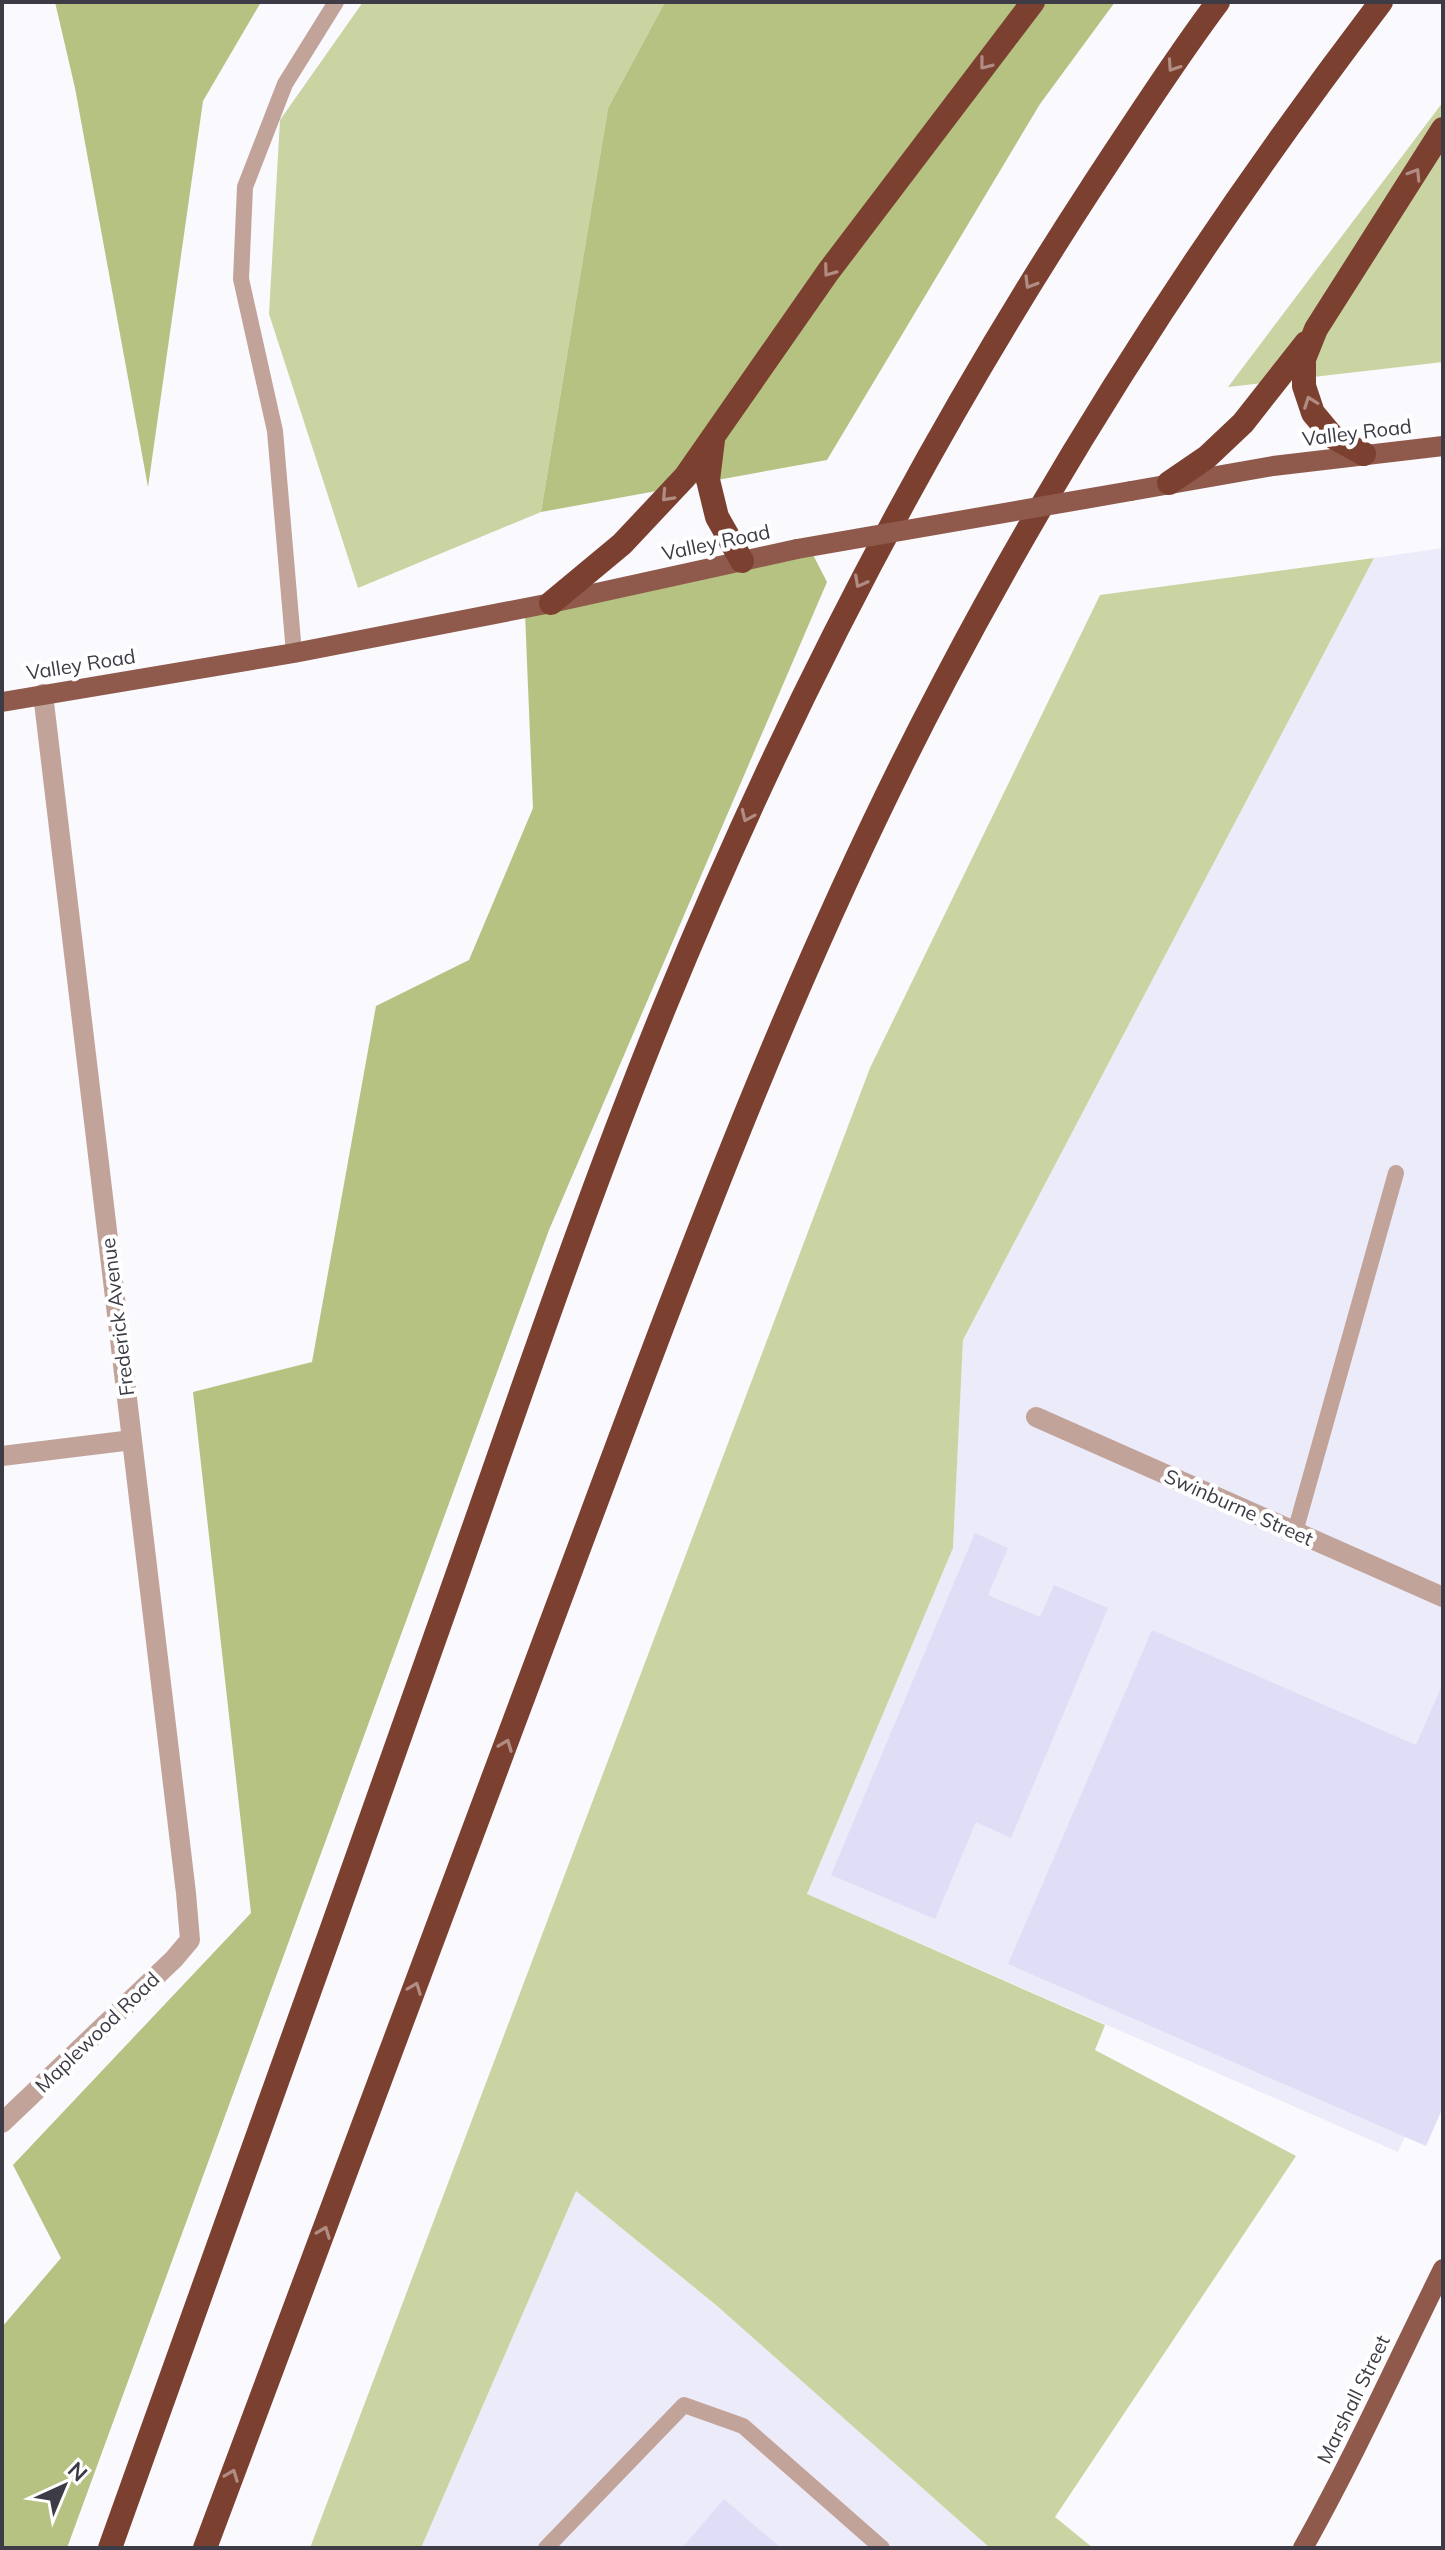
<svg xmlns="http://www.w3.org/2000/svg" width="1445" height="2550" font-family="Mulish,sans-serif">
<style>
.built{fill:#ecebf9}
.green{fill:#cad4a2}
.forest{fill:#b5c282}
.building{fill:#e0ddf6}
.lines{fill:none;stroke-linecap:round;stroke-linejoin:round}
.lane{stroke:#c2a39a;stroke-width:16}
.street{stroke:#c2a39a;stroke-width:20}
.primary{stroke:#8f5a4b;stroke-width:20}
.highway{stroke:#7b4030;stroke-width:24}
.primary-bridge{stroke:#8f5a4b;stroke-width:20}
.oneway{stroke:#b08c83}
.labels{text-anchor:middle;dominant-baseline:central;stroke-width:8;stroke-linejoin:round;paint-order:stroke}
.street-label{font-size:20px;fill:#3c3b46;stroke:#fff}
</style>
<rect width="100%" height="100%" fill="#f9f9fe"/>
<path class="built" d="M1443 548V2054L1398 2152 807 1894 953 1548 963 1340 1374 558Z
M576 2191 716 2305 990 2548H421Z"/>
<path class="green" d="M363 2H665L608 108 541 512 358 588 269 314 280 120Z
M1443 102V362L1228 387Z
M1374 558 963 1340 953 1548 807 1894 1105 2025 1095 2050 1296 2156 1055 2517 1093 2548H990L716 2305 576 2191 421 2548H310L870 1068 1100 595Z"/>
<path class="forest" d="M55 2H261L203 101 148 487 75 88Z
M665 2H1115L1040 104 827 460 541 512 608 108Z
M810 549 827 582 549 1230 67 2548H2V2327L61 2258 13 2165 251 1913 193 1392 312 1362 376 1006 469 960 533 808 525 613Z"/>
<path class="building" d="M975 1533 1008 1548 988 1595 1040 1617 1054 1585 1108 1608 1011 1838 976 1822 935 1919 831 1875Z
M1152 1630 1416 1745 1443 1683V2107L1426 2146 1008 1964Z
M724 2499 781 2548H682Z"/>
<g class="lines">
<path class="lane" d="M294 653 275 431 241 279 245 187 285 84 336 2
M1295 1532 1396 1173
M546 2548 684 2405 743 2426 882 2548"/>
<path class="street" d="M1036 1417 1443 1597
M2 1456 132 1440
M2 2123 174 1959 190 1940 186 1893 43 694"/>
<path class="primary" d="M1131 491 1273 466 1443 446
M2 702 294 653 551 603 797 549
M1303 2548C1354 2457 1397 2362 1443 2269"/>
<path class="highway" d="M713 440 708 480 717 517 742 561
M1364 454 1333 437 1313 413 1304 386V359L1316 329 1443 129
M1169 483 1207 457 1243 423 1306 343
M551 603 622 544 685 477 828 272 1033 2
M110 2548C224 2232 337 1915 449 1598 519 1400 586 1200 665 1006 782 720 923 446 1092 187 1133 125 1173 62 1218 2
M205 2548C327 2221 450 1894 572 1567 684 1267 795 964 945 680 1070 442 1218 216 1381 2"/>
<path class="primary-bridge" d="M797 549 1131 491"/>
</g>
<defs><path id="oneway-chevron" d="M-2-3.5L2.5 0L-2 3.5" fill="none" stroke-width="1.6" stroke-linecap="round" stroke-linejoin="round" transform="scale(2)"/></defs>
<g class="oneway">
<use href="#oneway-chevron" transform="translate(985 64) rotate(128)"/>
<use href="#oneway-chevron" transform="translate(1173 66) rotate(124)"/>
<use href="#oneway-chevron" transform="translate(1415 174) rotate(-58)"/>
<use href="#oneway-chevron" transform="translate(829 271) rotate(126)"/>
<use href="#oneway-chevron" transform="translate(1030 283) rotate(121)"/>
<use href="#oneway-chevron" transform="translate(1310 402) rotate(-110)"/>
<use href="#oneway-chevron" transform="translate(667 496) rotate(133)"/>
<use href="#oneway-chevron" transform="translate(860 582) rotate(118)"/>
<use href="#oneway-chevron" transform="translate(747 816) rotate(114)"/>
<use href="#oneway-chevron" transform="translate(506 1745) rotate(-69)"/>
<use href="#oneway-chevron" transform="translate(415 1988) rotate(-69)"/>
<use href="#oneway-chevron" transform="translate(324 2232) rotate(-69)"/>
<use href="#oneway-chevron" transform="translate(232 2475) rotate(-69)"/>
</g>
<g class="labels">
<g class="street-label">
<text transform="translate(1357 432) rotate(-7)">Valley Road</text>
<text transform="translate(716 542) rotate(-12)">Valley Road</text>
<text transform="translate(81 664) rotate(-9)">Valley Road</text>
<text transform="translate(117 1317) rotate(-97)">Frederick Avenue</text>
<text transform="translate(1239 1507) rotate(24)">Swinburne Street</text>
<text transform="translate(97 2032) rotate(-44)">Maplewood Road</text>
<text transform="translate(1353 2399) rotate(-64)">Marshall Street</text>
</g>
</g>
<rect width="1445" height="2550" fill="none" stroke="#3c3b46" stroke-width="8"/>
<g transform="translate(64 2486) rotate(44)" stroke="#ffffff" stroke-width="6" paint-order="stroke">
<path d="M0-6L14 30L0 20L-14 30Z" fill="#3c3b46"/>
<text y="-12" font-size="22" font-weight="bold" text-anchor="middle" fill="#3c3b46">N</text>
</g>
</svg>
